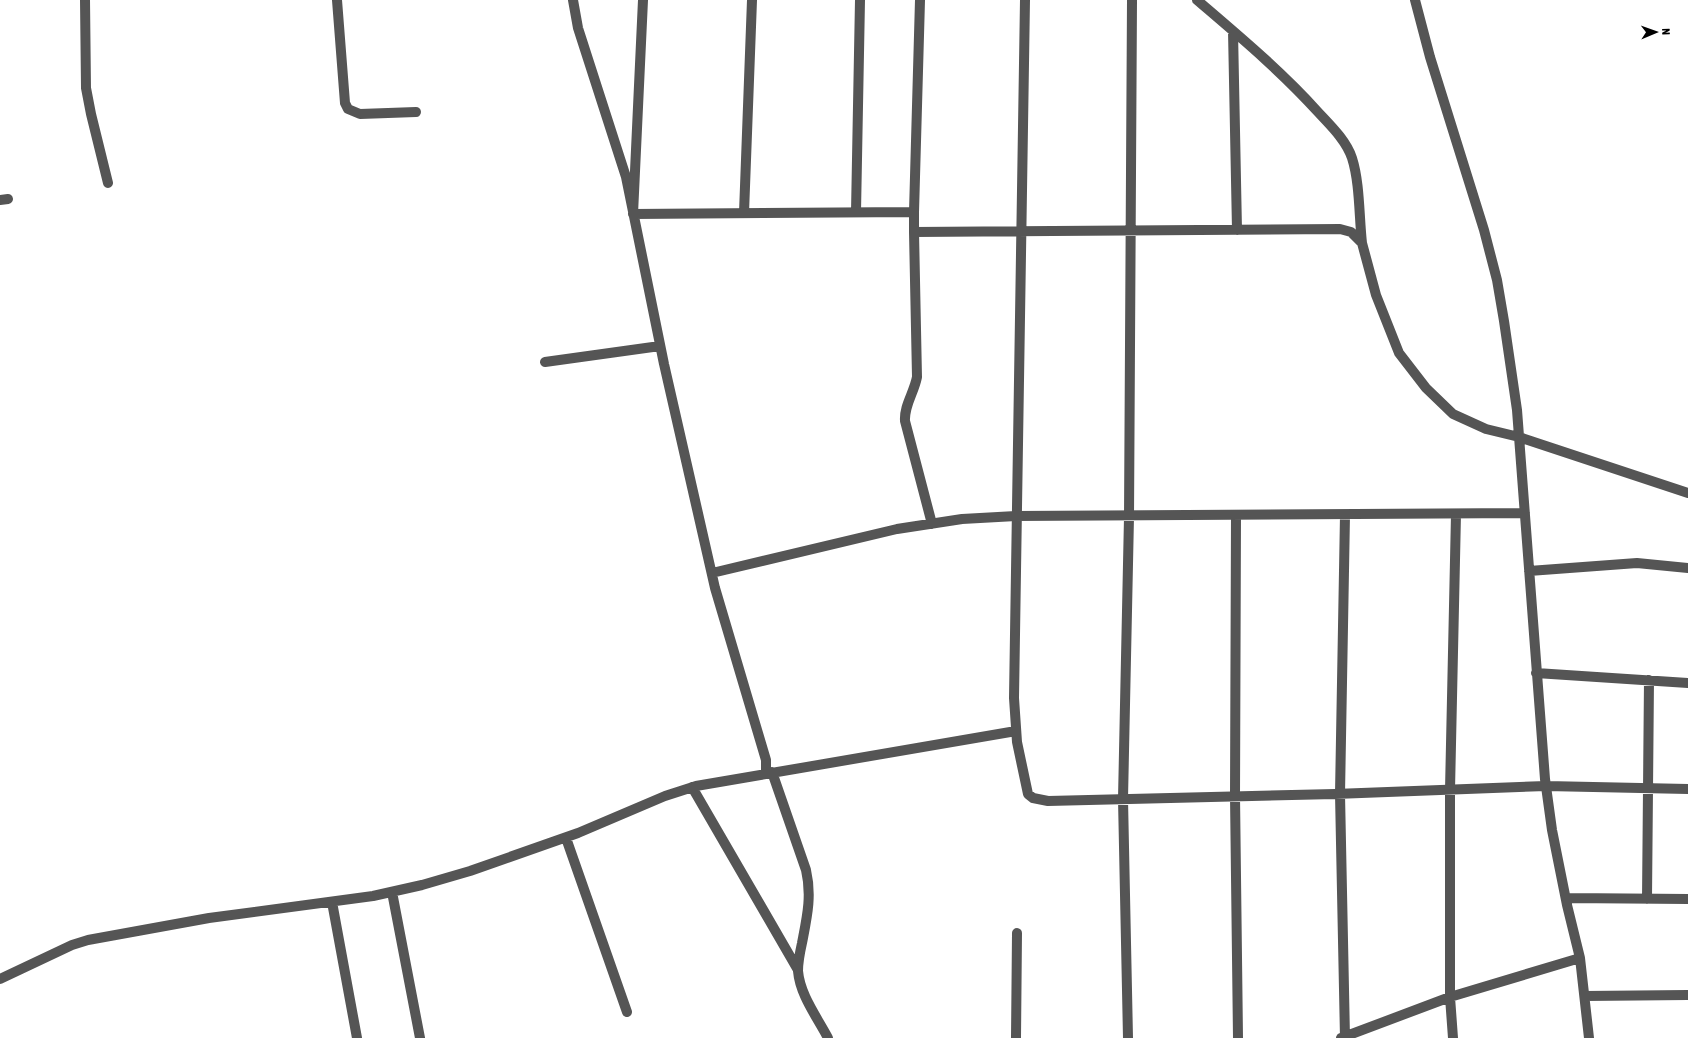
<svg xmlns="http://www.w3.org/2000/svg" width="1688" height="1038" font-family="'Asap Condensed',sans-serif">
<style>
.lines{fill:none;stroke-linecap:round;stroke-linejoin:round}
.minor{stroke:#555;stroke-width:10}
</style>
<rect width="100%" height="100%" fill="#fff"/>
<g class="lines">
<path class="minor" d="M85 0 86 88 91 114 108 183
M337 0 345 103 348 109 360 114 416 112
M573 0 578 28 626 177 664 364 715 588 766 760V773
M643 0 633 214 914 212V232L1340 229 1351 232 1362 243 1376 295 1399 353 1426 388 1453 414 1486 429 1519 437 1688 493
M1025 0 1014 698 1017 742 1028 794 1033 798 1048 801 1335 794 1546 786 1688 789
M1197 0C1239 36 1281 71 1318 112 1330 125 1346 140 1352 158 1360 183 1359 217 1362 243
M1415 0 1430 57 1484 230 1497 280 1504 321 1517 410 1545 779 1552 830 1567 905 1580 958 1589 1038
M1233 31 1237 230
M0 200 8 199
M856 212 860 0
M914 212 920 0
M744 213 752 0
M914 232 917 377C914 393 904 405 905 421L932 524
M545 362 660 346
M1345 515 1340 794 1345 1038
M1236 516 1235 796 1238 1038
M1529 571 1637 563 1688 568
M712 573 897 529 962 519 1016 516 1525 513
M1536 673 1688 683
M772 772 806 870C812 896 807 917 802 943 800 952 798 962 798 971 800 995 817 1017 828 1038
M692 787 798 970
M566 838 627 1012
M392 892 420 1038
M1566 898 1688 899
M1647 899 1649 680
M332 902 357 1038
M0 979 72 945 88 940 209 918 373 896 422 885 470 871 578 833 665 796 696 786 1016 731
M1585 996 1688 995
M1016 1038 1017 933
M1128 1038 1123 799 1129 517 1132 0
M1341 1038 1450 997 1580 958
M1453 1038 1450 997V790L1456 514"/>
</g>
<g transform="translate(1656 32) rotate(88)" stroke="#ffffff" stroke-width="3" paint-order="stroke">
<path d="M0-3L7 15L0 10L-7 15Z" fill="#000000"/>
<text y="-6" font-size="11" font-weight="bold" text-anchor="middle" fill="#000000">N</text>
</g>
</svg>
